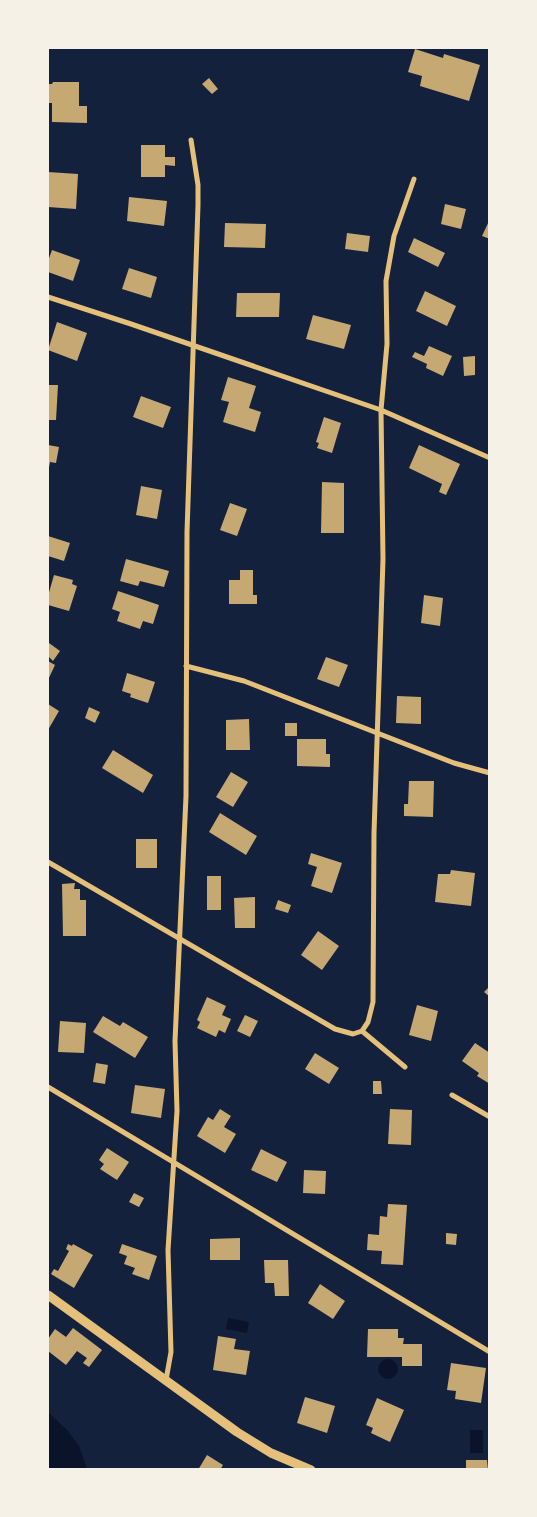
<svg xmlns="http://www.w3.org/2000/svg" width="537" height="1517" font-family="Poppins,sans-serif">
<style>
.water{fill:#0b132b}
.building{fill:#c6a872}
.lines{fill:none;stroke-linecap:round;stroke-linejoin:round}
.minor{stroke:#e5c07b;stroke-width:5}
.tertiary{stroke:#e5c07b;stroke-width:9}
</style>
<rect width="100%" height="100%" fill="#14213d"/>
<path class="water" d="M228 1318 249 1322 247 1333 226 1329Z
M378 1369a10 10 0 1 1 20 0a10 10 0 1 1-20 0Z
M48 1412 68 1431 79 1446 87 1469H48Z
M470 1430H483V1453H470Z"/>
<path class="building" d="M415 49 443 58 444 54 480 65 469 101 420 86 422 76 408 72Z
M209 78 218 89 212 94 202 84Z
M53 82H79V106H87V123L52 122V103H48V84H52Z
M141 145H165V157H175V166L165 165V177H141Z
M48 172 78 174 76 209 48 207Z
M129 197 167 201 164 226 127 221Z
M445 204 466 209 461 229 441 224Z
M490 219V239L482 236Z
M225 223 266 224 265 248 224 247Z
M347 233 370 236 368 252 345 249Z
M414 238 445 253 438 267 408 252Z
M52 250 80 260 73 281 48 272V261Z
M129 268 157 277 151 298 122 289Z
M425 291 456 306 447 326 416 311Z
M237 293H280L279 317H236Z
M313 315 351 325 344 349 306 339Z
M57 322 87 333 77 361 48 350Z
M429 346 452 356 443 376 426 368 427 364 412 357 415 352 424 356Z
M475 356V375L464 376 463 357Z
M228 377 256 386 249 408 261 412 255 432 223 422 229 402 221 400Z
M48 385H58L56 420H48Z
M141 396 171 407 163 428 133 417Z
M324 417 341 423 332 453 317 448 319 443 316 442Z
M48 445 59 447 56 463 50 462 48 473Z
M419 445 460 464 446 495 439 492 442 484 409 468Z
M322 482 344 483V533H321Z
M141 486 162 490 157 519 136 515Z
M230 503 247 509 237 536 220 530Z
M48 536 70 543 64 561 48 556Z
M126 559 169 571 164 587 140 581 138 586 120 581Z
M240 570H253V595H257V604H229V580H240Z
M54 575 73 580 72 584 77 586 69 611 48 605V596Z
M118 591 159 605 153 624 143 621 140 629 117 621 120 612 112 609Z
M424 595 443 598 440 626 421 623Z
M49 643 60 651 53 661 48 656Z
M326 657 348 665 339 687 317 679Z
M48 661 55 665 48 680Z
M127 673 155 682 148 703 130 697 131 694 122 691Z
M397 696 421 697V724L396 723Z
M48 704 59 711 48 730Z
M89 707 100 712 95 723 85 718Z
M249 719 250 750H226V720Z
M285 723H297V736H285Z
M297 739H326V754H330V767L297 766Z
M113 750 153 775 143 793 102 768Z
M231 772 248 782 233 807 216 797Z
M409 781H434L433 817 404 816V804H408Z
M220 813 257 836 246 855 209 832Z
M136 839H157V868H136Z
M311 853 342 863 332 893 311 886 317 867 308 864Z
M451 870 475 873 471 906 435 902 438 874H450Z
M207 876H221V910H207Z
M75 883 74 889H80V900H86V936H63L62 884Z
M255 897V928H235L234 898Z
M278 900 291 905 288 913 275 909Z
M318 931 339 946 322 970 301 955Z
M490 986V997L484 992Z
M207 997 226 1006 222 1015 231 1019 225 1033 219 1030 216 1037 197 1028 200 1022 197 1020Z
M417 1005 438 1011 431 1041 409 1035Z
M245 1015 258 1021 250 1037 237 1031Z
M103 1016 120 1026 123 1022 148 1037 135 1058 93 1032Z
M60 1021 86 1023 84 1053 58 1052Z
M475 1043 490 1053V1084L477 1076 479 1073 462 1061Z
M315 1053 339 1068 329 1084 305 1069Z
M96 1063 108 1065 105 1084 93 1082Z
M373 1081H381L382 1094H373Z
M135 1085 165 1089 161 1118 131 1113Z
M220 1109 231 1116 224 1127 236 1134 225 1153 197 1136 208 1117 213 1120Z
M390 1109 412 1110 411 1145 388 1144Z
M107 1148 129 1162 117 1180 100 1169 104 1164 99 1160Z
M261 1149 287 1162 277 1182 251 1170Z
M304 1170 326 1171 325 1194 303 1193Z
M134 1193 144 1198 139 1207 129 1202Z
M388 1204 407 1205 403 1265 381 1264 382 1251 367 1250 368 1234 379 1235 380 1216 387 1217Z
M446 1233 457 1234 456 1245 446 1244Z
M240 1238V1260H210V1239Z
M68 1244 72 1246 73 1244 93 1255 74 1288 51 1274 54 1269 58 1271 69 1251 66 1249Z
M122 1244 157 1256 149 1280 132 1274 135 1268 124 1264 127 1256 119 1253Z
M264 1260H288L289 1296H275L274 1283H265Z
M320 1284 345 1301 333 1319 308 1303Z
M73 1328 102 1350 89 1367 83 1363 87 1358 77 1351 66 1365 48 1351V1339L55 1329 66 1337Z
M368 1329H398V1338H404L403 1344H422V1366H402V1357H367Z
M218 1336 236 1339 234 1349 250 1351 246 1375 213 1370Z
M451 1363 486 1368 481 1403 455 1399 456 1391 447 1390Z
M305 1397 335 1406 327 1433 297 1423Z
M377 1398 404 1410 390 1442 371 1433 373 1428 366 1425Z
M207 1455 223 1465 220 1470H198Z
M466 1460H487L488 1470H466Z"/>
<g class="lines">
<path class="minor" d="M48 297 131 324 381 410 490 458
M186 666 244 681 454 763 490 773
M48 862 335 1029 353 1034 362 1031
M362 1031 368 1022 373 1002 374 833 383 559 381 410 387 344 386 281 394 236 414 179
M362 1031 405 1067
M48 1087 490 1352
M452 1095 490 1117
M166 1380 171 1352 168 1250 177 1111 175 1041 186 796 187 532 198 205V185L191 140"/>
<path class="tertiary" d="M48 1295 237 1432 271 1453 311 1470"/>
</g>
<rect width="537" height="1517" fill="none" stroke="#f6f1e7" stroke-width="98"/>
</svg>
